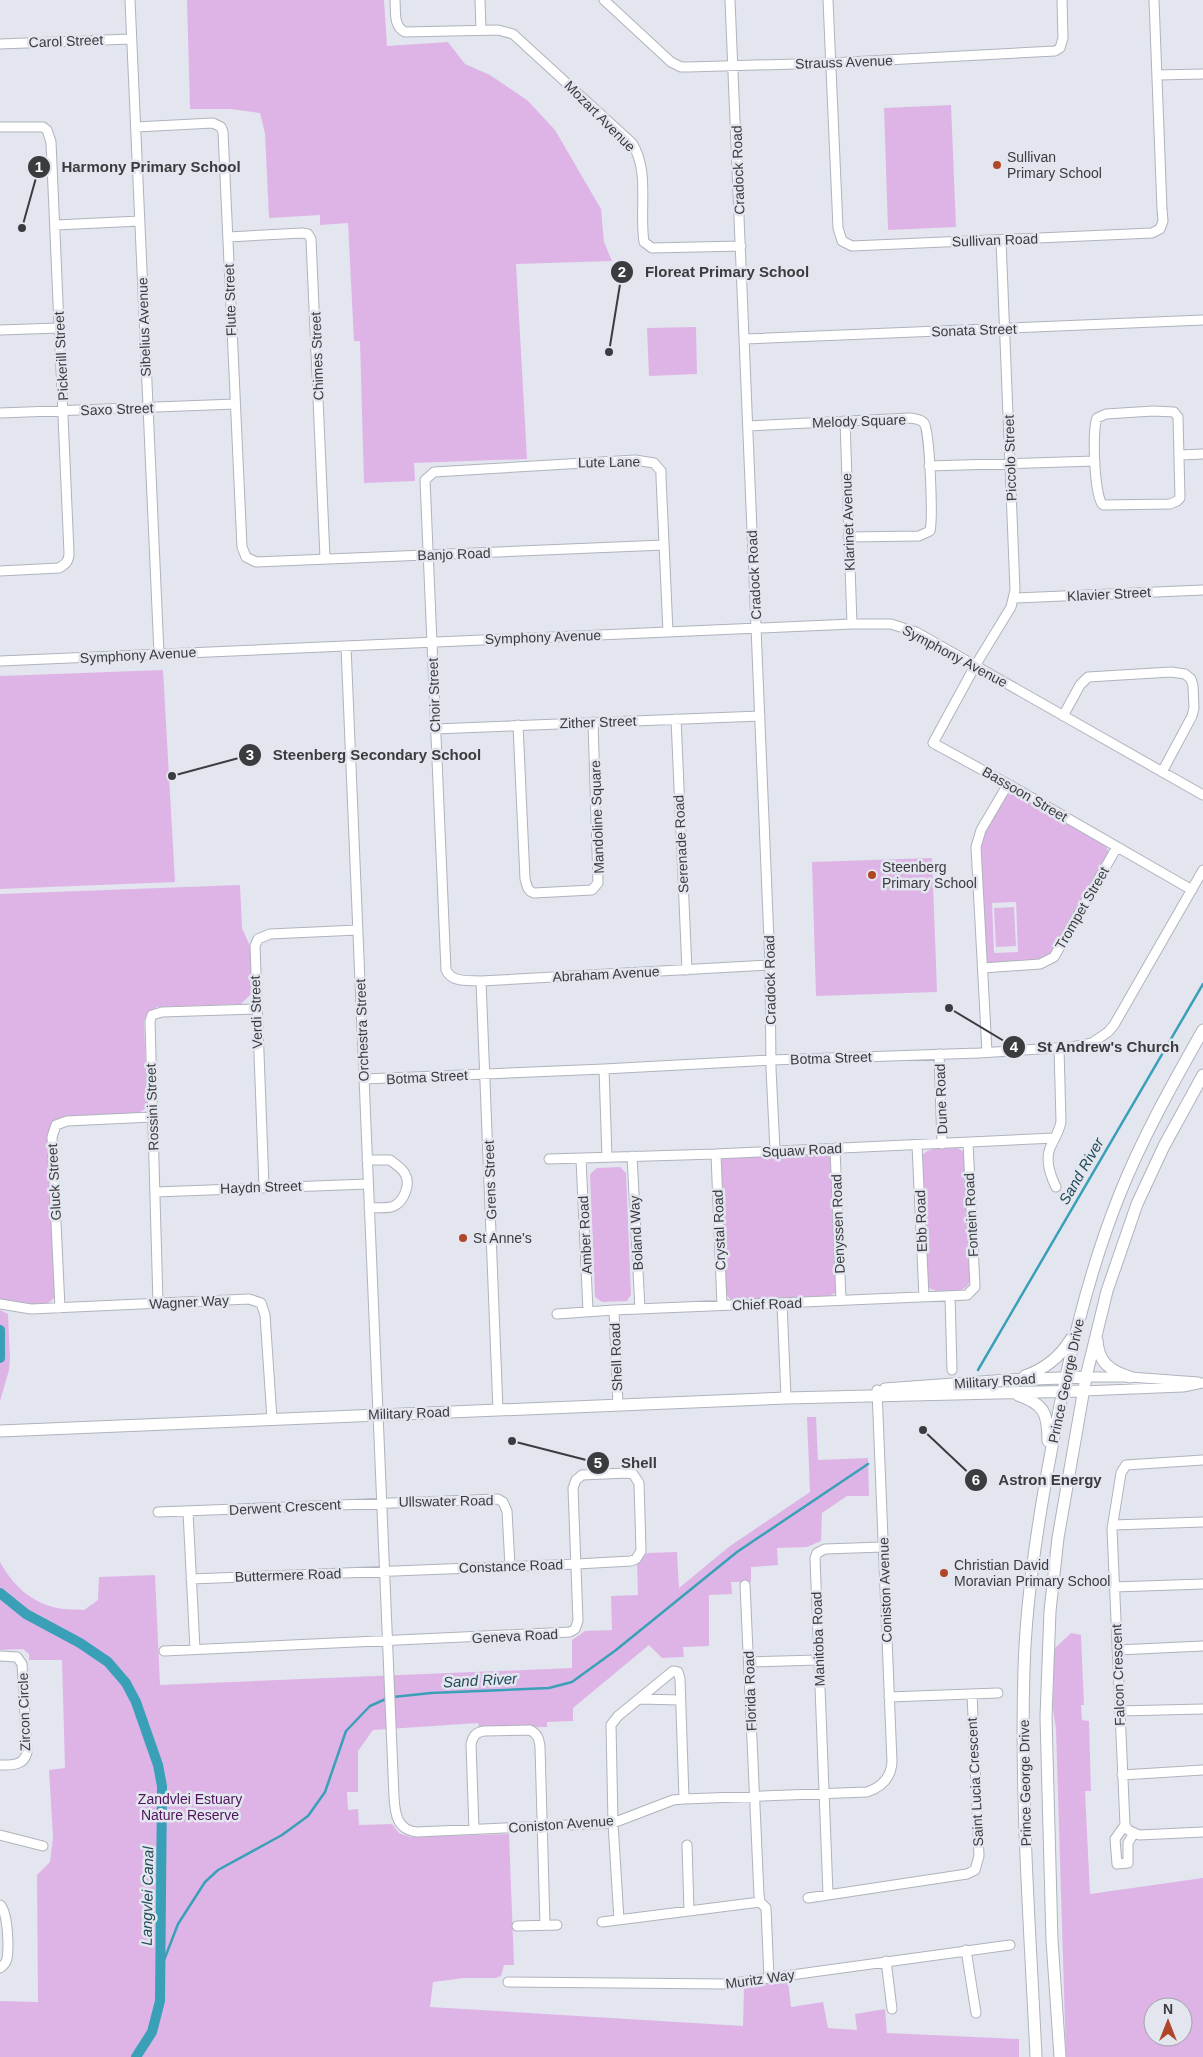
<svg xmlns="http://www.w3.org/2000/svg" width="1203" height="2057" font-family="Helvetica,sans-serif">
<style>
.green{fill:#deb4e7;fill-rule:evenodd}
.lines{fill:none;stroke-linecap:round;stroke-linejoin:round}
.stream{stroke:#3aa0b8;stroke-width:2.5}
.canal{stroke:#3aa0b8;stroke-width:10}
.minor-casing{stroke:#afb3bb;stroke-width:11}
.major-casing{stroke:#afb3bb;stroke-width:13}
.minor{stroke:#fff;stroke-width:9}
.major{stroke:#fff;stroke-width:11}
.poi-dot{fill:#af4627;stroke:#e3e6ef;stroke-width:2}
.labels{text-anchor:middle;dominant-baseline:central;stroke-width:5;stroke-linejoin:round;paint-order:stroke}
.street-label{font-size:14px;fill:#3b3c3f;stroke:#e3e6ef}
.poi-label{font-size:14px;fill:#3b3c3f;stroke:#e3e6ef;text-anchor:start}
.park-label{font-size:14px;fill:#4f145b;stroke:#e3e6ef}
.water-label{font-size:15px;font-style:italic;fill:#204b57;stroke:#e3e6ef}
.leader{fill:none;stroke:#3b3c3f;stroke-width:2}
.callout-dot{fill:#3b3c3f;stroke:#e3e6ef;stroke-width:2}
.mark-label{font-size:15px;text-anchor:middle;font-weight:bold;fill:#fff}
.callout-label{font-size:15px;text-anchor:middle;font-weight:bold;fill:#3b3c3f;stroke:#e3e6ef;stroke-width:5;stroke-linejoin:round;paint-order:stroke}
</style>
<rect width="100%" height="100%" fill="#e3e6ef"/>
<path class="green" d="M187 0H384L387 46 448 42 465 64 490 75 527 100 555 130 601 209 604 242 612 261 516 264 527 459 414 463 415 481 364 483 360 341H354L348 223 320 225V215L269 218 265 133 260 113 231 109H190Z
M951 105 956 227 888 230 884 108Z
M696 327 697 374 649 376 647 328Z
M163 670 175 882 0 889V676Z
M1009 794H1015L1106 846 1109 853 1050 955 1036 961 991 963 987 962 985 958 981 844C985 831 999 802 1009 794ZM1016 902 1018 952 994 953 992 903Z
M932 858 937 992 816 996 812 862Z
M240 885 242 928 250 946 252 993 241 1004 157 1007 148 1012 144 1021 147 1102 145 1109 137 1114 63 1117 53 1123 49 1132 55 1296C47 1313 15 1303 0 1300V894Z
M1014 907 1016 946 996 947 994 908Z
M957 1148 963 1151 965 1156 970 1281C966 1295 940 1294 929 1288L926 1281 921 1158C926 1145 946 1149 957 1148Z
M822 1152 829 1155 831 1160 837 1288 835 1293 829 1296 732 1300 728 1297 725 1291 720 1165 722 1159 727 1156Z
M620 1167 626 1173 631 1295 627 1301 602 1302 595 1297 590 1174 597 1168Z
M0 1310 8 1314 10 1359 9 1370 0 1401Z
M807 1417H816L818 1460 868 1458 869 1496H847L822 1513 821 1541 807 1547 777 1548 778 1565 751 1567V1582H731L732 1594 709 1595V1646L683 1647 684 1657 662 1658 649 1645 573 1708V1721L547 1722V1727L479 1728 478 1723 373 1730 358 1751V1792H347L348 1810 358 1809 359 1825 392 1824 399 1833 410 1837 509 1834 514 1965H504L501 1976 496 1978H464L433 1982 430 2007 743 2026 744 1987 788 1981 791 2007 823 2002 828 2028 857 2030 855 2014 885 2009 887 2033 1019 2039V2057H0V2001L38 2002 37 1875 50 1862 53 1837 49 1770 65 1768 62 1660H29V1654L23 1649 0 1650V1562C13 1585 30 1602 57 1608 65 1610 75 1609 84 1610L98 1600 99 1577 155 1575 160 1685 572 1668V1640L585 1631 612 1630 611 1596 638 1595 637 1564 647 1553 677 1552 679 1588 730 1546 810 1492Z
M1071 1633 1081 1635 1084 1705H1081L1082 1720 1089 1721 1091 1791H1085L1090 1894 1203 1878V2057H1066L1056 1729 1053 1709 1054 1649ZM1153 2007H1183V2037H1153Z"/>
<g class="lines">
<path class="stream" d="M978 1370 1203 984
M393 1697 431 1693 549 1688 572 1682 616 1650 737 1552 868 1464
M161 1968 178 1924 205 1882 218 1870 282 1835 308 1816 325 1792 346 1731 370 1706 388 1698"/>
<path class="canal" d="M0 1330V1358
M0 1593 26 1614 80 1643 108 1662 126 1683 136 1702 158 1765 162 1786 160 2001 152 2032 136 2057"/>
<g class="minor-casing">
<path id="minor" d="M130 0 159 654
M395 0C396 12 393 26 405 32L498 30 513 34 632 143C650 171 639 210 644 242L652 248 741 246
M480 0 481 30
M604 0 671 62 681 67H689L830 63 1055 51 1060 48 1063 38 1062 0
M730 0 770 965 771 1069 775 1150
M828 0 838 228 842 241 852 246 1152 233 1160 229 1163 221 1162 209 1154 0
M0 44 131 39
M1158 75 1203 74
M0 127H43L47 130 51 142 69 553C69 561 66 564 59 568L0 571
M136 127 213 123 221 127 223 132 242 547 246 557 256 562 664 545
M56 225 140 221
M228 237 302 233 308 234 311 239 325 558
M1001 240 1015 590 1011 607 975 666 933 743 1008 784 1192 890
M0 330 59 328
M745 339 1203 320
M1153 411 1174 412 1178 417 1180 498 1177 501 1170 504 1103 505C1094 497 1092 430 1097 418L1106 414Z
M0 413 235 404
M845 421 852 624
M748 426 910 418C915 419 921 419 924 423 930 431 933 519 930 531L919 536 848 537
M1180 455 1203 454
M929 466 1095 461
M1014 598 1203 590
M668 632 661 477V471L654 463 635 460 434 472 425 480 446 970C452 983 468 980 481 981L770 965
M346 646 394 1797C395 1814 397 1830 417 1832L613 1823 673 1800 684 1799 867 1792C882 1787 891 1778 892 1762L877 1390
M0 661 852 624H891L916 632 1203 795
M1063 716 1080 685 1088 677 1171 672 1185 674 1191 679 1193 686 1194 708 1192 716 1162 772
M676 719 687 970
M518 725 525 879C527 885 527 891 534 893L592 890 598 883 593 722
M435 729 760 716
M983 968 1040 964 1054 957 1117 847
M481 981 498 1410
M987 1052 976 847 981 830 1008 784
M939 1054 942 1144
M604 1069 607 1157
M364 1079 604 1069 771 1060 979 1053 1072 1047 1092 1043 1108 1032 1114 1025 1203 870
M917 1145 924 1297
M835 1148 841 1300
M716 1154 722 1305
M632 1156 640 1309
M549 1159 716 1154 1055 1138
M581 1159 588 1311
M367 1160H390C395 1164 403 1169 405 1174 411 1184 404 1201 394 1206 388 1209 376 1207 369 1208
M264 1187 255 946 258 939 270 934 358 930
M1056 1187C1050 1175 1045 1161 1050 1148 1054 1139 1059 1132 1061 1122L1059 1048
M155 1192 368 1184
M950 1296 952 1370
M158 1303 150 1021 152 1015 162 1012 256 1009
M782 1303 786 1398
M0 1304 31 1309 249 1299 261 1303 265 1315 272 1419
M60 1308 52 1137 56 1125 67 1121 152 1117
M614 1310 618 1405
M557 1314 614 1310 967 1295 975 1287 968 1143
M1086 1377H1130L1198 1382
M1083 1391 1183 1387 1203 1383
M1203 1460 1126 1465 1121 1473 1112 1529 1125 1825 1128 1830 1139 1835 1203 1832
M158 1512 498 1499 503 1502 507 1511 510 1566
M188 1512 195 1649
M1113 1525 1203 1522
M745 1585 759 1895 760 1902 766 1908 769 1978
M1114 1587 1203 1584
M1117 1650 1203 1646
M164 1651 570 1632 575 1629 578 1621 573 1488 576 1480 582 1475 627 1473 633 1474 639 1483 641 1551 636 1559 631 1561 577 1564 191 1579
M0 1656 17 1657 22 1664 27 1752C24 1766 12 1765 0 1765
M749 1662 818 1660
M889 1697 998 1693
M640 1699 680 1700
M1119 1711 1203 1709
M1122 1775 1203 1770
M1125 1825 1115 1839 1117 1864 1128 1863V1843L1134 1833
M474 1829 471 1744C473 1736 476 1732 484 1731L530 1730C538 1734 539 1739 540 1747L545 1925
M0 1835 43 1846
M687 1845 689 1911
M828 1894 815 1558 817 1553 825 1549 883 1547
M808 1898 967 1874 975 1870 979 1856 972 1694
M0 1905C8 1912 9 1947 7 1959 6 1963 3 1966 0 1968
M619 1920 613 1823 611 1725 618 1716 673 1671 678 1672 680 1679 684 1799
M602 1922 760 1902
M517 1926 557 1925
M966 1950 976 2013
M886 1961 892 2009
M508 1982 726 1984 1010 1945"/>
</g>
<g class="major-casing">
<path id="major" d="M1097 1340C1098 1362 1110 1371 1130 1377
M1025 1376C1045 1369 1060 1357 1071 1339
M885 1389 1008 1380 1086 1377
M1018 1395C1044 1404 1048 1413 1048 1441
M0 1431 786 1398 1083 1391
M1036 2057C1030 1928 1020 1798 1024 1669 1026 1599 1038 1521 1051 1452 1067 1365 1086 1279 1119 1196 1142 1138 1173 1083 1203 1030
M1060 2057 1052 1940 1046 1717 1050 1611 1058 1538 1086 1377 1107 1291 1137 1204 1164 1146 1203 1075"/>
</g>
<use href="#minor" class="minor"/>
<use href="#major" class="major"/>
</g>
<g class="poi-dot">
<circle cx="997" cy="165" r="5"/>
<circle cx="872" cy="875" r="5"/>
<circle cx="463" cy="1238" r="5"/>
<circle cx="944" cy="1573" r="5"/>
</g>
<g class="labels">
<g class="street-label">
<text transform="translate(66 41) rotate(-2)">Carol Street</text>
<text transform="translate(844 62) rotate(-2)">Strauss Avenue</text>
<text transform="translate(600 116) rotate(45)">Mozart Avenue</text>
<text transform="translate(738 170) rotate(-92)">Cradock Road</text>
<text transform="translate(995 240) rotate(-2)">Sullivan Road</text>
<text transform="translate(230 300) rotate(-92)">Flute Street</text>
<text transform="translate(144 327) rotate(-92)">Sibelius Avenue</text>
<text transform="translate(974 330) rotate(-2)">Sonata Street</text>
<text transform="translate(61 356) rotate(-93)">Pickerill Street</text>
<text transform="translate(317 356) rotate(-92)">Chimes Street</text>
<text transform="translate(117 409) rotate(-2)">Saxo Street</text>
<text transform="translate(859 421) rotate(-2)">Melody Square</text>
<text transform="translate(1010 458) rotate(-92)">Piccolo Street</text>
<text transform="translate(609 462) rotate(-1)">Lute Lane</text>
<text transform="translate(848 522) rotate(-92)">Klarinet Avenue</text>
<text transform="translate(454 554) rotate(-2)">Banjo Road</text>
<text transform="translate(754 575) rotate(-93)">Cradock Road</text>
<text transform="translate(1109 594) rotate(-3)">Klavier Street</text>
<text transform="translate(543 637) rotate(-2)">Symphony Avenue</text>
<text transform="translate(138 655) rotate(-3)">Symphony Avenue</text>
<text transform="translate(955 656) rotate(28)">Symphony Avenue</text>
<text transform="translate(434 695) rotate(-92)">Choir Street</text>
<text transform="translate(598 722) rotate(-2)">Zither Street</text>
<text transform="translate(1025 794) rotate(30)">Bassoon Street</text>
<text transform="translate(597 817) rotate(-92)">Mandoline Square</text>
<text transform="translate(681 844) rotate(-93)">Serenade Road</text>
<text transform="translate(1082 908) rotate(-60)">Trompet Street</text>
<text transform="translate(606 974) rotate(-3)">Abraham Avenue</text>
<text transform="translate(770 980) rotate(-91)">Cradock Road</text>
<text transform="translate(256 1012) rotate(-92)">Verdi Street</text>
<text transform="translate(362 1030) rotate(-92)">Orchestra Street</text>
<text transform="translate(831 1058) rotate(-2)">Botma Street</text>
<text transform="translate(427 1077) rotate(-3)">Botma Street</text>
<text transform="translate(941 1099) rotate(-92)">Dune Road</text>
<text transform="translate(152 1107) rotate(-92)">Rossini Street</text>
<text transform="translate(802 1150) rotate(-3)">Squaw Road</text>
<text transform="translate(490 1180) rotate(-92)">Grens Street</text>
<text transform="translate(54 1182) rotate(-93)">Gluck Street</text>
<text transform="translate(261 1187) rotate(-2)">Haydn Street</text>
<text transform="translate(971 1215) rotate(-93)">Fontein Road</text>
<text transform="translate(921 1221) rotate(-92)">Ebb Road</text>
<text transform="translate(838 1224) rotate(-92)">Denyssen Road</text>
<text transform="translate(719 1230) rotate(-92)">Crystal Road</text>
<text transform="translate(636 1233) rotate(-93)">Boland Way</text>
<text transform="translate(585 1235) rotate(-93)">Amber Road</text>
<text transform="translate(189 1302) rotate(-3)">Wagner Way</text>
<text transform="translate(767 1304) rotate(-2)">Chief Road</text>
<text transform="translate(616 1357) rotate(-92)">Shell Road</text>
<text transform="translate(995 1381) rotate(-4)">Military Road</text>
<text transform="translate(1066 1381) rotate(-78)">Prince George Drive</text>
<text transform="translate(409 1413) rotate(-2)">Military Road</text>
<text transform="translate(446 1501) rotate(-1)">Ullswater Road</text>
<text transform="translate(285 1507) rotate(-3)">Derwent Crescent</text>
<text transform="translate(511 1566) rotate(-2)">Constance Road</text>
<text transform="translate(288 1575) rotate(-2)">Buttermere Road</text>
<text transform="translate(885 1590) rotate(-92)">Coniston Avenue</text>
<text transform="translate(515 1636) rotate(-3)">Geneva Road</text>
<text transform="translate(818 1639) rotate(-92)">Manitoba Road</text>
<text transform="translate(1118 1675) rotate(-92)">Falcon Crescent</text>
<text transform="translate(750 1691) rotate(-92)">Florida Road</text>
<text transform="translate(24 1712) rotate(-92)">Zircon Circle</text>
<text transform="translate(975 1782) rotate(-93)">Saint Lucia Crescent</text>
<text transform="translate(1025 1783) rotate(-91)">Prince George Drive</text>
<text transform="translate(561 1824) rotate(-4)">Coniston Avenue</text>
<text transform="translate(760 1979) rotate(-8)">Muritz Way</text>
</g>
<g class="poi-label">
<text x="1007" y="157">Sullivan<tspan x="1007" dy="16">Primary School</tspan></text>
<text x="882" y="867">Steenberg<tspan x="882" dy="16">Primary School</tspan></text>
<text x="473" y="1238">St Anne's</text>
<text x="954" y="1565">Christian David<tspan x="954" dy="16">Moravian Primary School</tspan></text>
</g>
<g class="park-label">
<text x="190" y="1799">Zandvlei Estuary<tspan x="190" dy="16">Nature Reserve</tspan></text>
</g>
<g class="water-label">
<text transform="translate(1081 1171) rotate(-60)">Sand River</text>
<text transform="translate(480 1680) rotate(-3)">Sand River</text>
<text transform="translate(147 1896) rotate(-89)">Langvlei Canal</text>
</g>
</g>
<path class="leader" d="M22 228L39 167M609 352L622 272M172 776L250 755M949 1008L1014 1047M512 1441L598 1463M923 1430L976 1480"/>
<g class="callout-dot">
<circle cx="22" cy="228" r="5"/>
<circle cx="609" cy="352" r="5"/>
<circle cx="172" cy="776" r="5"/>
<circle cx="949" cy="1008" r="5"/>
<circle cx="512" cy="1441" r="5"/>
<circle cx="923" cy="1430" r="5"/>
<circle cx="39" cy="167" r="12"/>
<circle cx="622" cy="272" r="12"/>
<circle cx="250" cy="755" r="12"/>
<circle cx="1014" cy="1047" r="12"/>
<circle cx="598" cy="1463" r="12"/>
<circle cx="976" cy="1480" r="12"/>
</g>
<g class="mark-label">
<text x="39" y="172">1</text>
<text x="622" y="277">2</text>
<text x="250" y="760">3</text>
<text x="1014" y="1052">4</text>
<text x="598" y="1468">5</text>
<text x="976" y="1485">6</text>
</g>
<g class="callout-label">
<text x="151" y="172">Harmony Primary School</text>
<text x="727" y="277">Floreat Primary School</text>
<text x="377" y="760">Steenberg Secondary School</text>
<text x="1108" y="1052">St Andrew's Church</text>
<text x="639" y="1468">Shell</text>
<text x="1050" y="1485">Astron Energy</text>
</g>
<g transform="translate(1168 2022)"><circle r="24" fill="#e3e6ef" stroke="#a0a2a9"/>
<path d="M0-4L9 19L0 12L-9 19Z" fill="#af4627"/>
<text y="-8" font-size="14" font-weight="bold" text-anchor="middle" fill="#3b3c3f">N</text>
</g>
</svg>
